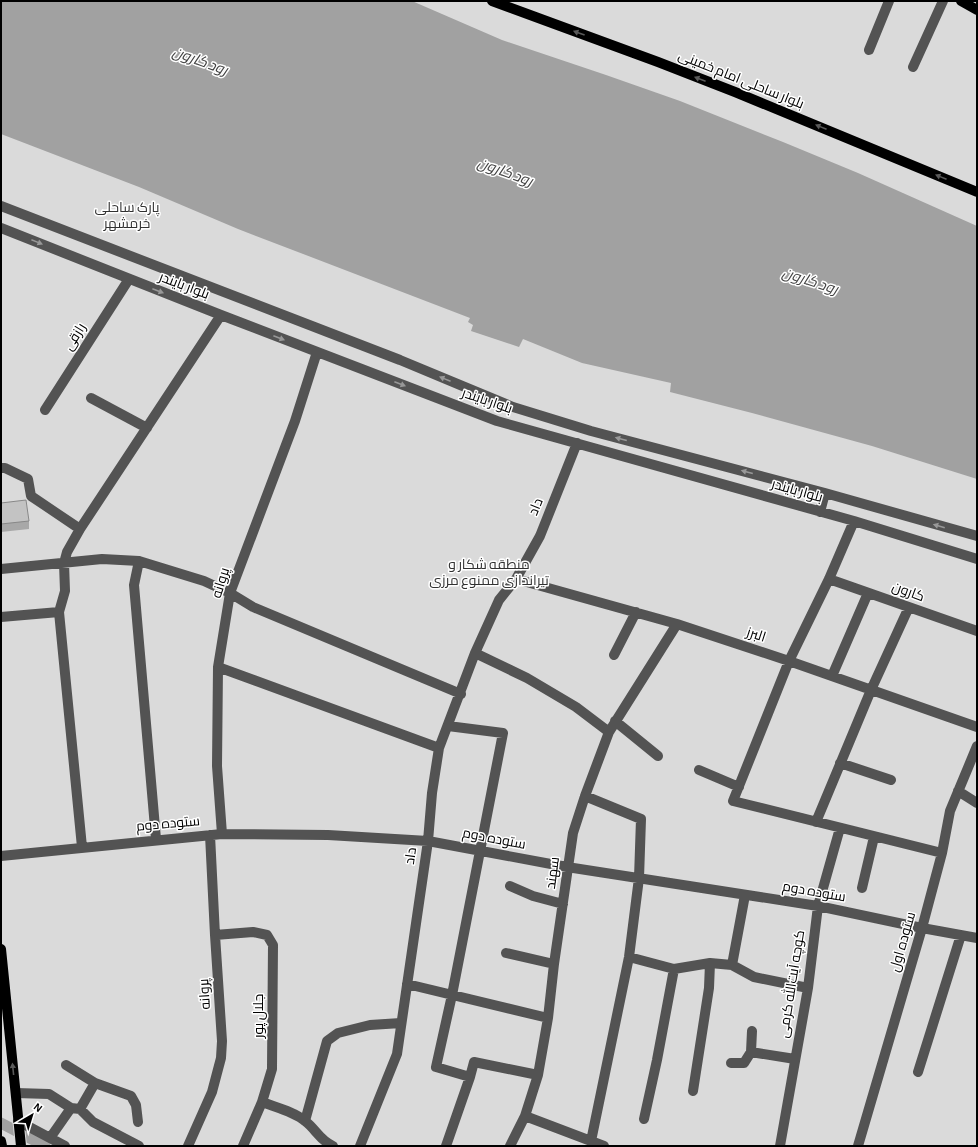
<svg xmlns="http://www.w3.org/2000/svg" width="978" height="1147" font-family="'Alegreya Sans',Cairo,sans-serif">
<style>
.green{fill:#dadada}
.water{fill:#a1a1a1}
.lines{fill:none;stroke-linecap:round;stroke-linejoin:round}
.canal{stroke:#a1a1a1;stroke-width:11}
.major-casing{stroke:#dbdbdb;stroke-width:12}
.minor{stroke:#535353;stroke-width:10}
.major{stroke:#000;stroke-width:10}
.wall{fill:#a8a8a8}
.building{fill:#c3c3c3;stroke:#888}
.oneway{fill:#595959}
.oneway2{fill:#989898}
.labels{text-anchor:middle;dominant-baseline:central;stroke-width:3;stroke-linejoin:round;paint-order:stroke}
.street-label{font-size:14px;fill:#000;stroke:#fff}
.park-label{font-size:14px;fill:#313131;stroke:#fff}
.water-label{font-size:15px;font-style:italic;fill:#424242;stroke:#fff}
</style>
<rect width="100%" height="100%" fill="#fff"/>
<path class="green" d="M1 1H977V1146H1Z"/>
<path class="water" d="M1 1H412L502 40 606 75 680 101 783 142 858 173 977 226V479L872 446 752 413 670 392 671 383 582 363 523 339 519 347 471 331 473 325 468 322 470 318 238 229 139 187 1 134Z"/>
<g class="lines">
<path class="canal" d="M1 1123 45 1146"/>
<g class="major-casing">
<path id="major" d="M492 1 658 62 735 92 977 192
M961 1 977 10
M1 949 21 1146
M1 1141 2 1146"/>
</g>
<path class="minor" d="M869 50 889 1
M913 67 943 1
M1 206 400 360 513 407 591 431 825 493 977 536
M1 228 221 315 497 421 854 521 977 559
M91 398 147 428
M45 410 129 279
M1 468H5L28 479 31 496 80 529
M820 512 825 493
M854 521 829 579 789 661 733 801 942 853
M139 561 134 585 156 839
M1 569 102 559 139 561 204 581 230 593 253 607 461 694
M516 579 540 536 577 443
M829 579 977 631
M59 612 65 591 64 563 67 552 80 529 221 315
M1 617 59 612 82 847
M475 653 527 678 576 707 609 732
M614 655 636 612
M218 667 439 748
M832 676 868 593
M615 721 658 756
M840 763 891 780
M699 770 739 787
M958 791 977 803
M585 796 641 819 639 878 629 957 590 1146
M816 822 871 690 909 607
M222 834 217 766 218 667 230 593 295 421 317 352
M1 856 222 834 328 835 428 841 567 867 818 906 922 928 977 938
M510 886 533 896 563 904
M862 888 874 837
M215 935 253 932 267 935 273 945 272 1069 262 1102 243 1146
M506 953 554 964
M629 957 674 969 710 963 732 965 754 977 808 988
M732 965 745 895
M407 984 548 1018
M751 1052 752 1031
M731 1063H744L751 1052 795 1059
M66 1065 95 1083
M918 1072 961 935
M470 1077 474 1062 538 1075
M693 1091 709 988 710 963
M16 1093 49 1094 71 1108
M262 1102C275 1107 295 1112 305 1121 316 1129 319 1140 333 1146
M80 1109 93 1122 139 1146
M525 1116 604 1146
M644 1119 657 1060 674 969
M18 1121 65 1146
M305 1121 327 1041 338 1033 370 1025 401 1023
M50 1138 71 1108 80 1109 95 1083 131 1096 136 1105 138 1122
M188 1146 212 1092 221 1058 222 1041 215 935 210 835
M360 1146 397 1054 428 841 432 793 439 748 475 653 499 600 516 579 677 624 789 661 977 727
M446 1146 470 1077 436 1067 452 995 503 733 448 726
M510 1146 525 1116 538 1075 548 1018 554 964 573 833 585 796 609 732 677 624
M780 1146 808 988 818 906 840 828
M858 1146 922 928 942 853 950 811 977 746"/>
<use href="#major" class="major"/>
</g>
<path class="wall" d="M1 503 29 521V529L1 532Z"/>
<path class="building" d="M26 500 29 521 1 524V503Z"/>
<defs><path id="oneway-solid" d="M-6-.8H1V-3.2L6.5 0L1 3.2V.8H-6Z"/></defs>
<g class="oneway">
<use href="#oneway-solid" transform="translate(579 33) rotate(-160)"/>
<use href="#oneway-solid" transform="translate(700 79) rotate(-159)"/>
<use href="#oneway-solid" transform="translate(821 127) rotate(-158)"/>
<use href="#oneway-solid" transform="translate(941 177) rotate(-158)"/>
<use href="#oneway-solid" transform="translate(13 1069) rotate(-96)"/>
</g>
<g class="oneway2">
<use href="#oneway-solid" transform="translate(37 242) rotate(22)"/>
<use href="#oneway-solid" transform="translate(158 291) rotate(21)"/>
<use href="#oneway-solid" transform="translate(279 338) rotate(21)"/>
<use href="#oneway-solid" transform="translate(445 379) rotate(-158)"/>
<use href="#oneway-solid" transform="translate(400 384) rotate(21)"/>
<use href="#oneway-solid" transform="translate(621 439) rotate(-165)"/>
<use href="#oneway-solid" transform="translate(747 472) rotate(-165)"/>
<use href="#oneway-solid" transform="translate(939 526) rotate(-164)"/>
</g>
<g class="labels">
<g class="street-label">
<text transform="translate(741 80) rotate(22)">بلوار ساحلی امام خمینی</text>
<text transform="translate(184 286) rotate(21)">بلوار بایندر</text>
<text transform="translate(75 337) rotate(-58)">رازقی</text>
<text transform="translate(487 401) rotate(19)">بلوار بایندر</text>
<text transform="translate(797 491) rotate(16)">بلوار بایندر</text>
<text transform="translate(536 507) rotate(-68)">داد</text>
<text transform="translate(221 583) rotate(-73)">پروانه</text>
<text transform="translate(908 592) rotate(20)">کارون</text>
<text transform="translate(756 635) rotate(18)">البرز</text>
<text transform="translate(168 824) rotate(-5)">ستوده دوم</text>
<text transform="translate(494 839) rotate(11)">ستوده دوم</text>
<text transform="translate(411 856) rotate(-82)">داد</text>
<text transform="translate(553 873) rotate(-82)">سهند</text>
<text transform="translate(814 892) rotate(10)">ستوده دوم</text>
<text transform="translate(903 942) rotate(-74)">ستوده اول</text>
<text transform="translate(792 984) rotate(-81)">کوچه آیت‌الله کرمی</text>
<text transform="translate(205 994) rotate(-94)">پروانه</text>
<text transform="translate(259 1016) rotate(-90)">جلال پور</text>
</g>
<g class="park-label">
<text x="127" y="208">پارک ساحلی<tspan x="127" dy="16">خرمشهر</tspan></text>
<text x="489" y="565">منطقه شکار و<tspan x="489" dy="16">تیراندازی ممنوع مرزی</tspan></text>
</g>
<g class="water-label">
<text transform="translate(200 61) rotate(20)">رود کارون</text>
<text transform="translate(505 172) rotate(20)">رود کارون</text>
<text transform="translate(810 281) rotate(18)">رود کارون</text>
</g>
</g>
<rect width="978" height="1147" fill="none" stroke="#000000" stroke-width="4"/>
<g transform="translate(32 1115) rotate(38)" stroke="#ffffff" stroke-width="3" paint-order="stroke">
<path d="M0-3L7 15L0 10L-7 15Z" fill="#000000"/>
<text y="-6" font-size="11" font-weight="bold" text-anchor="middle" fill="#000000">N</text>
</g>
</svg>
